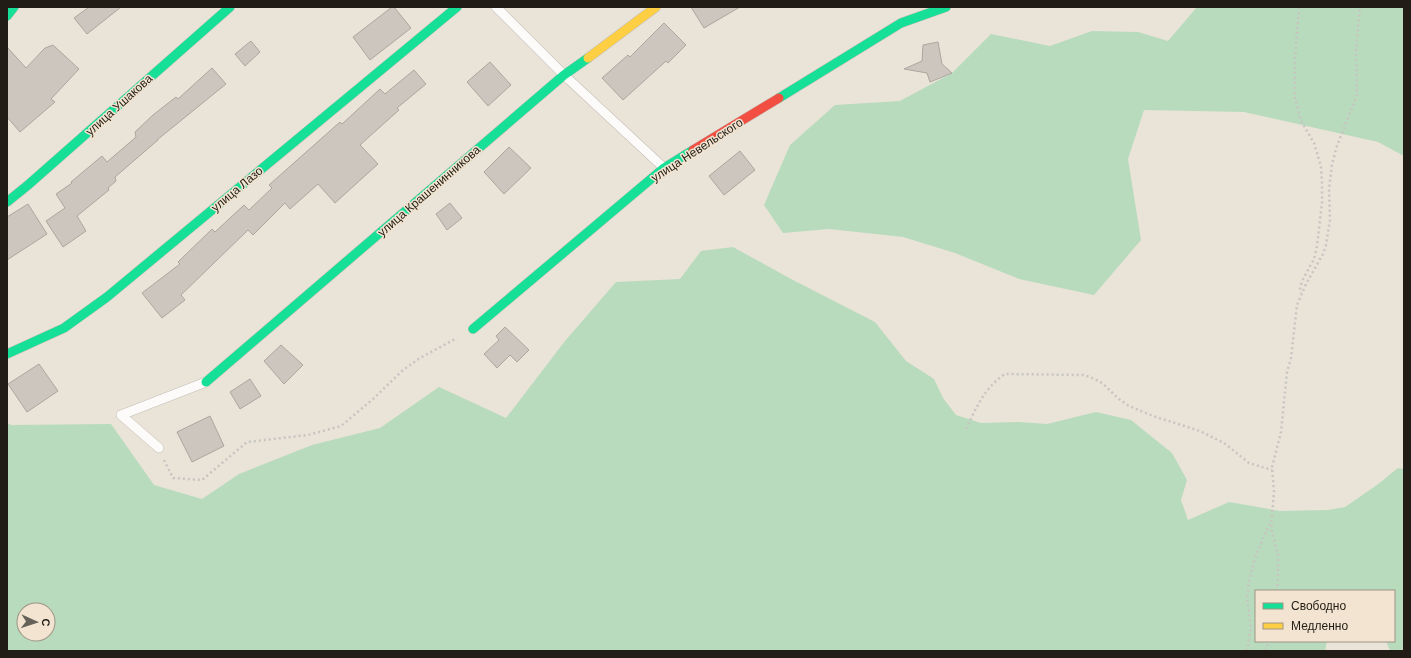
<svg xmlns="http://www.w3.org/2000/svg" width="1411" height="658" font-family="Helvetica,sans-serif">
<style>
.green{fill:#b8dbbd;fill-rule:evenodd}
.building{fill:#cdc6be;stroke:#ada69e}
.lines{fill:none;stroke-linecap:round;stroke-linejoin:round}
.lane-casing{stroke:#c3beb5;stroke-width:10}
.fast-casing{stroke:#c3beb5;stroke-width:10}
.slow-casing{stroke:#c3beb5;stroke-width:10}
.jam-casing{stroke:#c3beb5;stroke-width:10}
.path{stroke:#c7c5c1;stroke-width:2.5;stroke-dasharray:2 3;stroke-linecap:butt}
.lane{stroke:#fcfbf9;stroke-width:9}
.fast{stroke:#16e098;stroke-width:9}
.slow{stroke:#ffcf43;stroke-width:9}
.jam{stroke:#f24e42;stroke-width:9}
.labels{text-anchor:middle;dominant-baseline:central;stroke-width:3;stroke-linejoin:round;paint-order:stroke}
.street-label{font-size:12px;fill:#211c15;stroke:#f2e4d0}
</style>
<rect width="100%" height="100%" fill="#eae3d8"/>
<path class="green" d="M1197 7H1404V156L1378 142 1244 112 1144 110 1128 159 1141 240 1094 295 1019 279 955 253 903 237 829 229 783 233 764 205 790 145 835 105 900 101 952 73 991 34 1050 46 1092 31 1138 32 1168 41Z
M733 247 791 279 875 322 906 361 934 379 943 398 956 415 981 423 1019 422 1047 424 1096 412 1131 420 1172 453 1187 480 1181 500 1188 520 1229 502 1280 511 1328 510 1345 507 1377 485 1398 468 1404 469V651H1390L1386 641H1394V591H1256V641H1327L1325 651H7V423L11 425 111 424 154 485 202 499 239 474 312 445 380 428 439 387 506 418 565 341 616 282 680 279 701 251ZM24 610H48V634H24Z"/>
<path class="building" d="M89 7H121L87 34 74 18Z
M392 7H394L411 28 370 60 353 37Z
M691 7H740L704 28Z
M664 23 686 45 668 63 666 61 623 100 602 78 628 55 630 57Z
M251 41 260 52 245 66 235 54Z
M938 42 942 64 952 73 930 82 927 73 904 69 922 61 923 45Z
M53 45 79 69 51 99 55 102 20 132 7 117V47L26 68 45 48Z
M490 62 511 85 488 106 467 82Z
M212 68 226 84 157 140H158L115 177 116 181 108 188 109 190 77 216 86 231 63 247 46 221 65 208 56 194 72 183 71 182 102 156 107 162 136 137 135 132 153 115 176 97 178 99Z
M414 70 426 84 397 108 399 110 360 145 378 164 335 203 318 184 290 209 285 203 253 235 248 230 181 295 185 300 162 318 142 293 180 264 178 262 212 229 215 232 244 205 249 210 272 188 269 185 340 122 342 124 380 89 385 94Z
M509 147 531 168 504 194 484 172Z
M740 151 755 170 724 195 709 176Z
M450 203 462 218 447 230 436 214Z
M28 204 47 234 7 260V217Z
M505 327 529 350 517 362 510 355 497 368 484 354 499 340 496 336Z
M281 345 303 365 284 384 264 361Z
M39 364 58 391 27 412 8 384Z
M250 379 261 396 240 409 230 392Z
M210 416 224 446 192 462 177 432Z"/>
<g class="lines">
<g class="lane-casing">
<path id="lane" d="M496 7 564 75 664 168
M159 448 121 415 206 382"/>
</g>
<g class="fast-casing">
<path id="fast" d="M7 16 14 7
M779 98 901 23 946 7
M7 202 28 185 230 7
M473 329 664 168 693 150
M7 354 64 328 107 297 457 7
M206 382 564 75 588 58"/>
</g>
<g class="slow-casing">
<path id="slow" d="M588 58 656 7"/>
</g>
<g class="jam-casing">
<path id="jam" d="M693 150 779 98"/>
</g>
<path class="path" d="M1299 7 1295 58V98L1301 121 1314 143 1318 156 1321 167 1322 184V203L1317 246 1314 259 1302 281 1300 289 1301 293
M966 429C976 408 985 387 1005 374L1083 375 1090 377 1102 383 1119 399 1129 406 1153 416 1200 431 1224 443 1249 463 1272 470
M164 460 173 478 202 480 247 442 308 435 341 426 372 400 403 370 420 358 457 338
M1277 591 1278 575V554L1271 528 1274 492 1272 467 1281 432 1287 372 1291 358 1297 305 1306 284 1323 254 1326 245 1330 220 1329 189 1332 164 1337 146 1357 95 1356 48 1360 7
M1247 651 1251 627 1247 599 1249 581 1256 555 1270 523
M1266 651 1268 641"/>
<use href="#lane" class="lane"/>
<use href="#fast" class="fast"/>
<use href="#slow" class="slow"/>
<use href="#jam" class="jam"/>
</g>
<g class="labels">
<g class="street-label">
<text transform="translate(119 105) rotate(-42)">улица Ушакова</text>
<text transform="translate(697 150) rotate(-33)">улица Невельского</text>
<text transform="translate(237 189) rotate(-40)">улица Лазо</text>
<text transform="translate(429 191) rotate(-41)">улица Крашенинникова</text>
</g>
</g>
<rect width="1411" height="658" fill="none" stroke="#211c15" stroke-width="16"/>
<rect x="1255" y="590" width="140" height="52" fill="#f2e4d0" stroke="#9e9485"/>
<rect x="1263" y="603" width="20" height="6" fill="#16e098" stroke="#9e9485"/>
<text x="1291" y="610" font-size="12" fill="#211c15">Свободно</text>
<rect x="1263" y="623" width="20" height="6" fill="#ffcf43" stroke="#9e9485"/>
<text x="1291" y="630" font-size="12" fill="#211c15">Медленно</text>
<g transform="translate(36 622) rotate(93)"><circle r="19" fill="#f2e4d0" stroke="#9e9485"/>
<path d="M0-3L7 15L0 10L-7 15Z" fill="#676259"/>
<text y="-6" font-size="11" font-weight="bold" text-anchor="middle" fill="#211c15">С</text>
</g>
</svg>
